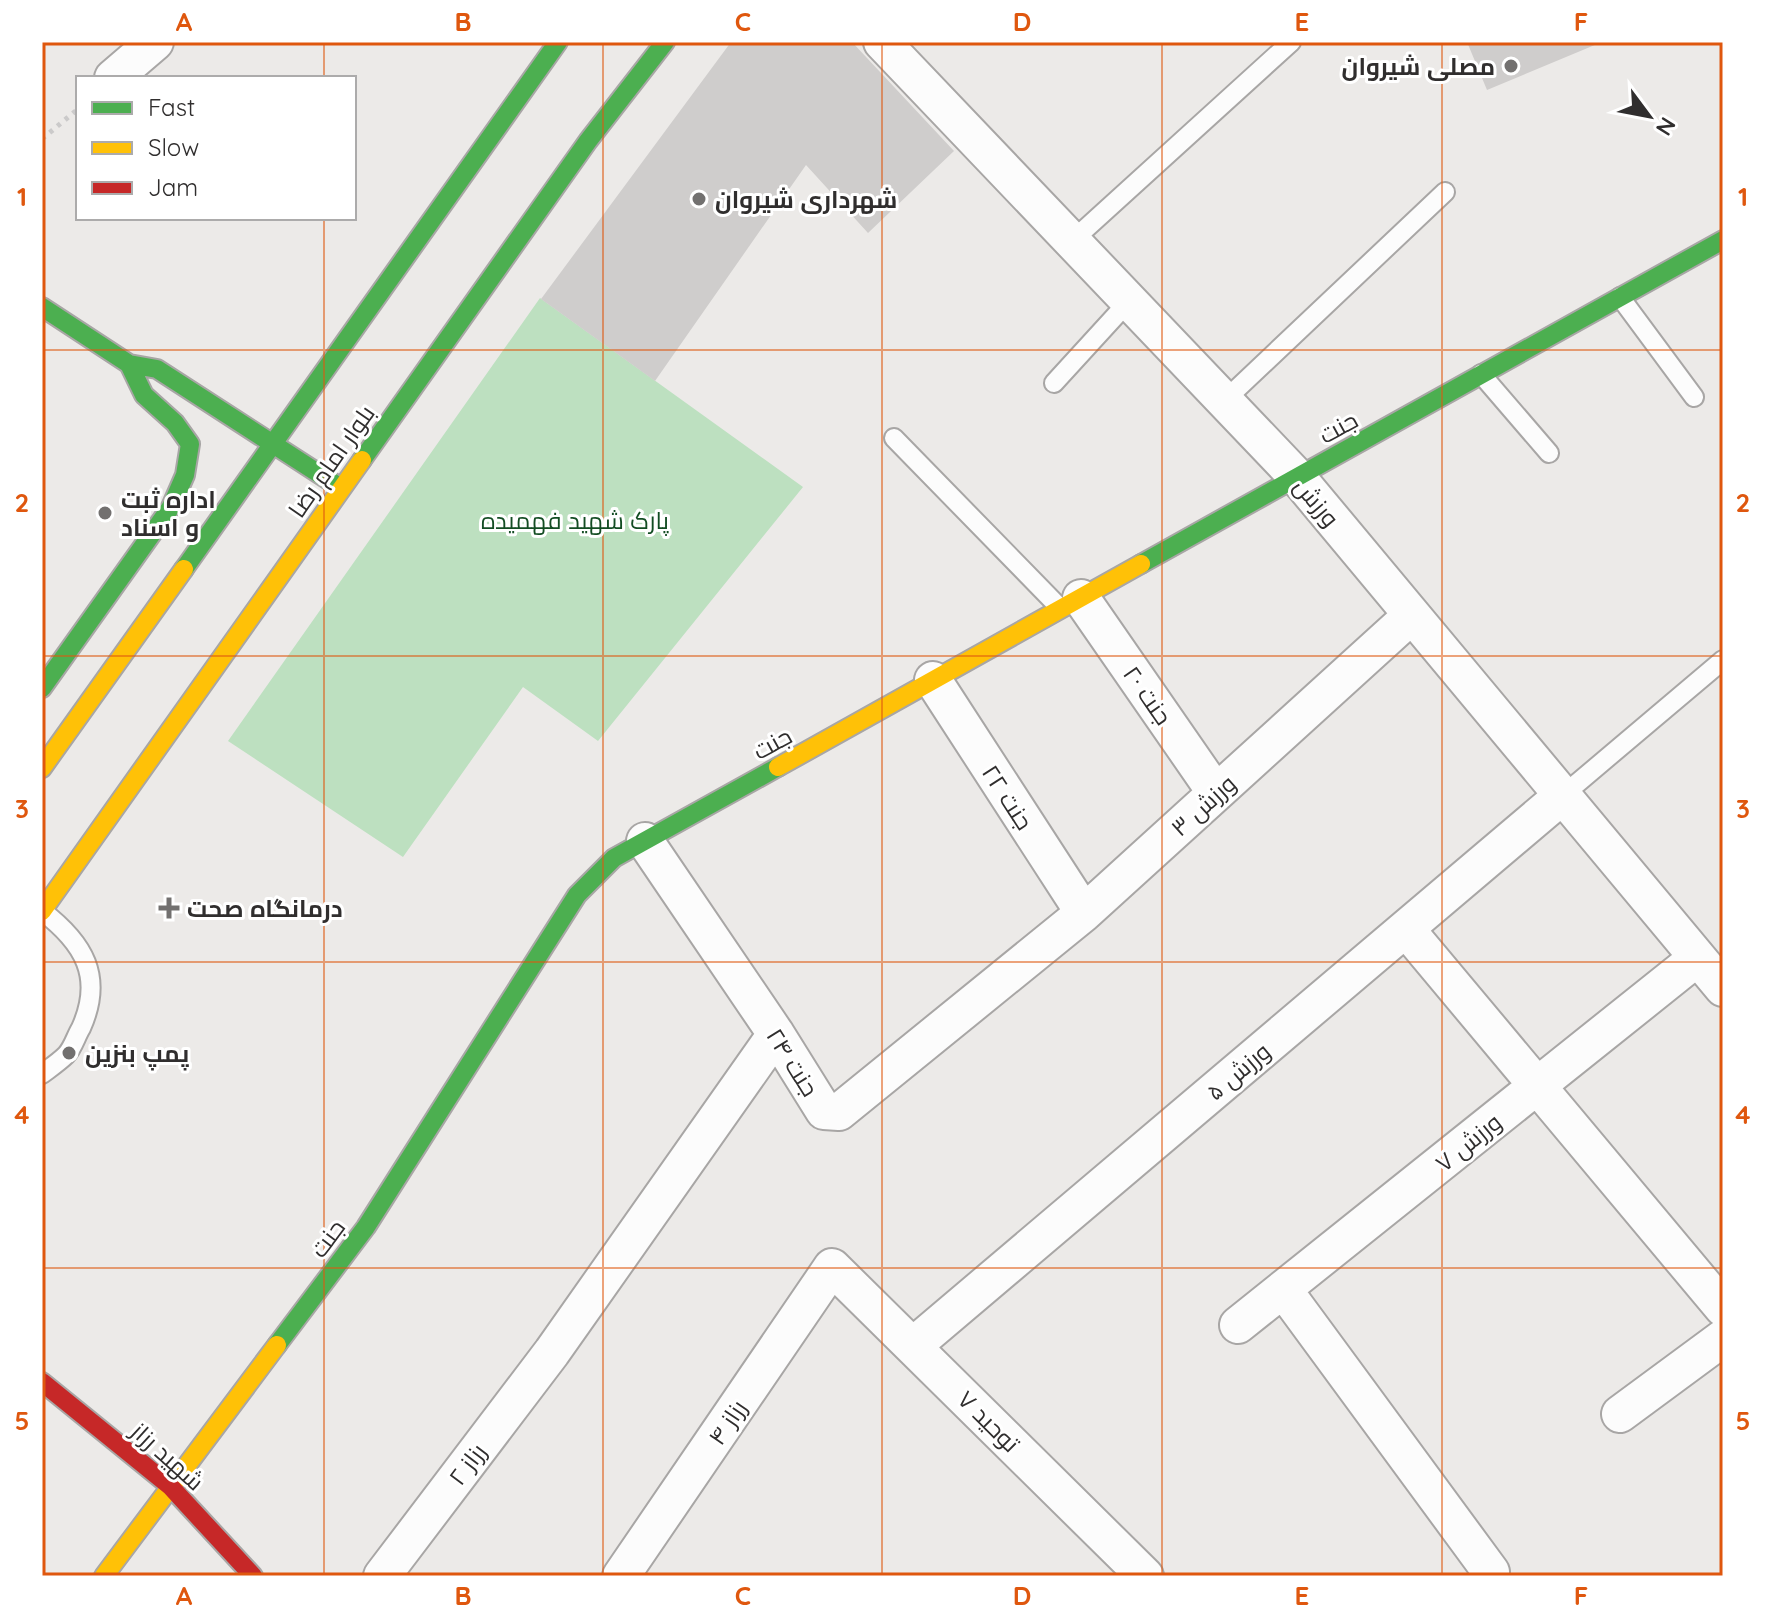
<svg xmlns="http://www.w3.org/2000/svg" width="1765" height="1618" font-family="Quicksand,Cairo,sans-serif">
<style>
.green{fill:#bde0c0}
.building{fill:#cfcdcc}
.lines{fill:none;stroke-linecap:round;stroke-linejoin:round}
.lane-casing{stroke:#a8a6a5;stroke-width:22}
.street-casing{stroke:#a8a6a5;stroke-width:40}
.fast-casing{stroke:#a8a6a5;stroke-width:22}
.slow-casing{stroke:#a8a6a5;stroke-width:22}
.jam-casing{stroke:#a8a6a5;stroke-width:22}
.path{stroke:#cbcaca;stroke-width:5;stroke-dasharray:4 6;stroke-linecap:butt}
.lane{stroke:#fcfcfc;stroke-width:18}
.street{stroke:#fcfcfc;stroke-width:36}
.fast{stroke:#4caf50;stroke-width:18}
.slow{stroke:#ffc107;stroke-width:18}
.jam{stroke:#c62828;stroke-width:18}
.grid{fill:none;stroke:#df570e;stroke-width:2;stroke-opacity:0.55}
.poi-dot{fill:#72706f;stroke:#fff;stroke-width:3}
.labels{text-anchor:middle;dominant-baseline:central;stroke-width:6;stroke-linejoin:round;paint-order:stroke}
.poi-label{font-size:24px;font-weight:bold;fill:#302e2e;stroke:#fff;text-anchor:start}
.street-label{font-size:24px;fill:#302e2e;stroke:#fff}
.park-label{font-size:24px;fill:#134d23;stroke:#fff}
.neatline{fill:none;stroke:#df570e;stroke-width:3}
.grid-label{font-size:26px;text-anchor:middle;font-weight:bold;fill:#df570e}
</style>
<rect width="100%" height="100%" fill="#eceae8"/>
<path class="green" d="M540 298 803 487 598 741 523 687 403 857 228 741Z"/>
<path class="building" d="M731 42H852L954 151 868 233 806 165 655 381 541 299Z
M1467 42H1602L1487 90Z"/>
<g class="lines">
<g class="lane-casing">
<path id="lane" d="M1072 241 1291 42
M1620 297 1694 397
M1481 374 1549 453
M1054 383 1129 301
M1224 401 1445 192
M894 438 1060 608
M1562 796 1723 660
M42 911C84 943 104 977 81 1028 76 1036 73 1048 66 1055 59 1062 50 1068 42 1074"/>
</g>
<g class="street-casing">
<path id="street" d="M882 42 1297 477 1723 988
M113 78 155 42
M1081 598 1216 793
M933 680 1084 913
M645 841 776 1034 824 1111 839 1112 1084 913 1412 615
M1406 929 1723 1308
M1283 1289 1491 1572
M1238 1325 1697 958
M913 1346 1562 796
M1620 1414 1723 1338
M382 1576 552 1352 776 1034
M621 1576 832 1267 1145 1576"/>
</g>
<g class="fast-casing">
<path id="fast" d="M42 307 129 364 157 369 341 488
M362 460 588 141 665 42
M1141 564 1723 240
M184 569 558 42
M42 688 171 507 185 475 190 444 175 423 144 395 129 364
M277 1345 366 1227 577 895 614 858 778 767"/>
</g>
<g class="slow-casing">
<path id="slow" d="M778 767 1141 564
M42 768 184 569
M42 911 362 460
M104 1576 277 1345"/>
</g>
<g class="jam-casing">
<path id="jam" d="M42 1382 170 1486 253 1576"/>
</g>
<path class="path" d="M42 139 78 109"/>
<use href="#lane" class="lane"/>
<use href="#street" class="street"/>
<use href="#fast" class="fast"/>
<use href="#slow" class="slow"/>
<use href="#jam" class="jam"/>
</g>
<path class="grid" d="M324 42V78M603 42V1576M882 42V1576M1162 42V1576M1442 42V1576M324 218V1576M42 350H1723M42 656H1723M42 962H1723M42 1268H1723"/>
<g class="poi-dot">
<circle cx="1511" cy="66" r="8"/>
<circle cx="699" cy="199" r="8"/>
<circle cx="105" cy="513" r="8"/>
<path d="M165 896h8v8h8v8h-8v8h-8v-8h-8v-8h8z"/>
<circle cx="69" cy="1053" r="8"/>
</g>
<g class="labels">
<g class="poi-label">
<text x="1495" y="66" text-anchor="end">مصلی شیروان</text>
<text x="715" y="199">شهرداری شیروان</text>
<text x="121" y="499">اداره ثبت<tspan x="121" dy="28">و اسناد</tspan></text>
<text x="187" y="908">درمانگاه صحت</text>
<text x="85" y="1053">پمپ بنزین</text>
</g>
<g class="street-label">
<text transform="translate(1338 427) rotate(-29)">جنت</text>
<text transform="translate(331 461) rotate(-55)">بلوار امام رضا</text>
<text transform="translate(1317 502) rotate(50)">ورزش</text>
<text transform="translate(1148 695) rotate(55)">جنت ۲۰</text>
<text transform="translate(772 743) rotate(-29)">جنت</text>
<text transform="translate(1008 797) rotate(57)">جنت ۲۲</text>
<text transform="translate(1203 805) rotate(-42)">ورزش ۳</text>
<text transform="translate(793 1062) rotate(58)">جنت ۲۴</text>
<text transform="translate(1238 1071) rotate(-40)">ورزش ۵</text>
<text transform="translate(1468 1142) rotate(-39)">ورزش ۷</text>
<text transform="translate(327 1238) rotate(-53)">جنت</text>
<text transform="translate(989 1421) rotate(45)">توحید ۷</text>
<text transform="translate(727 1422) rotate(-56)">رزاز ۴</text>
<text transform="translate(168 1456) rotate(42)">شهید رزاز</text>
<text transform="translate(467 1464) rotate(-53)">رزاز ۲</text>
</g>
<g class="park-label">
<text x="575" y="520">پارک شهید فهمیده</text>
</g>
</g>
<rect width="1765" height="1618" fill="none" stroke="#ffffff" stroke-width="88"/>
<rect x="76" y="76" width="280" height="144" fill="#ffffff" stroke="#acabab" stroke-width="2"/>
<rect x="92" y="102" width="40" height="12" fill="#4caf50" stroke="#acabab" stroke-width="2"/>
<text x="148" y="116" font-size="24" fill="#302e2e">Fast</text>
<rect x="92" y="142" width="40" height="12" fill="#ffc107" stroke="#acabab" stroke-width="2"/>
<text x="148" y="156" font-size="24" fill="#302e2e">Slow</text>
<rect x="92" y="182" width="40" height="12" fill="#c62828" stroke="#acabab" stroke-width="2"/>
<text x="148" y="196" font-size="24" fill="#302e2e">Jam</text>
<g transform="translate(1649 116) rotate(122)" stroke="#ffffff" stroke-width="6" paint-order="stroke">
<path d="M0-6L14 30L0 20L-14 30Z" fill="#302e2e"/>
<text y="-12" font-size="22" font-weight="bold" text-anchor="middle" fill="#302e2e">N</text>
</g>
<rect x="44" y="44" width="1677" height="1530" class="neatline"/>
<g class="grid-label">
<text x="184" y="31">A</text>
<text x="463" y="31">B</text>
<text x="743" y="31">C</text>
<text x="1022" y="31">D</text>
<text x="1302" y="31">E</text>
<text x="1581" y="31">F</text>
<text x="22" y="206">1</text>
<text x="1743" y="206">1</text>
<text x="22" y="512">2</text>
<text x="1743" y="512">2</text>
<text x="22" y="818">3</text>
<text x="1743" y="818">3</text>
<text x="22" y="1124">4</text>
<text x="1743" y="1124">4</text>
<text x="22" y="1430">5</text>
<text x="1743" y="1430">5</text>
<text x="184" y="1605">A</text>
<text x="463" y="1605">B</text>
<text x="743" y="1605">C</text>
<text x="1022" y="1605">D</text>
<text x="1302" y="1605">E</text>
<text x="1581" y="1605">F</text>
</g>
</svg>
